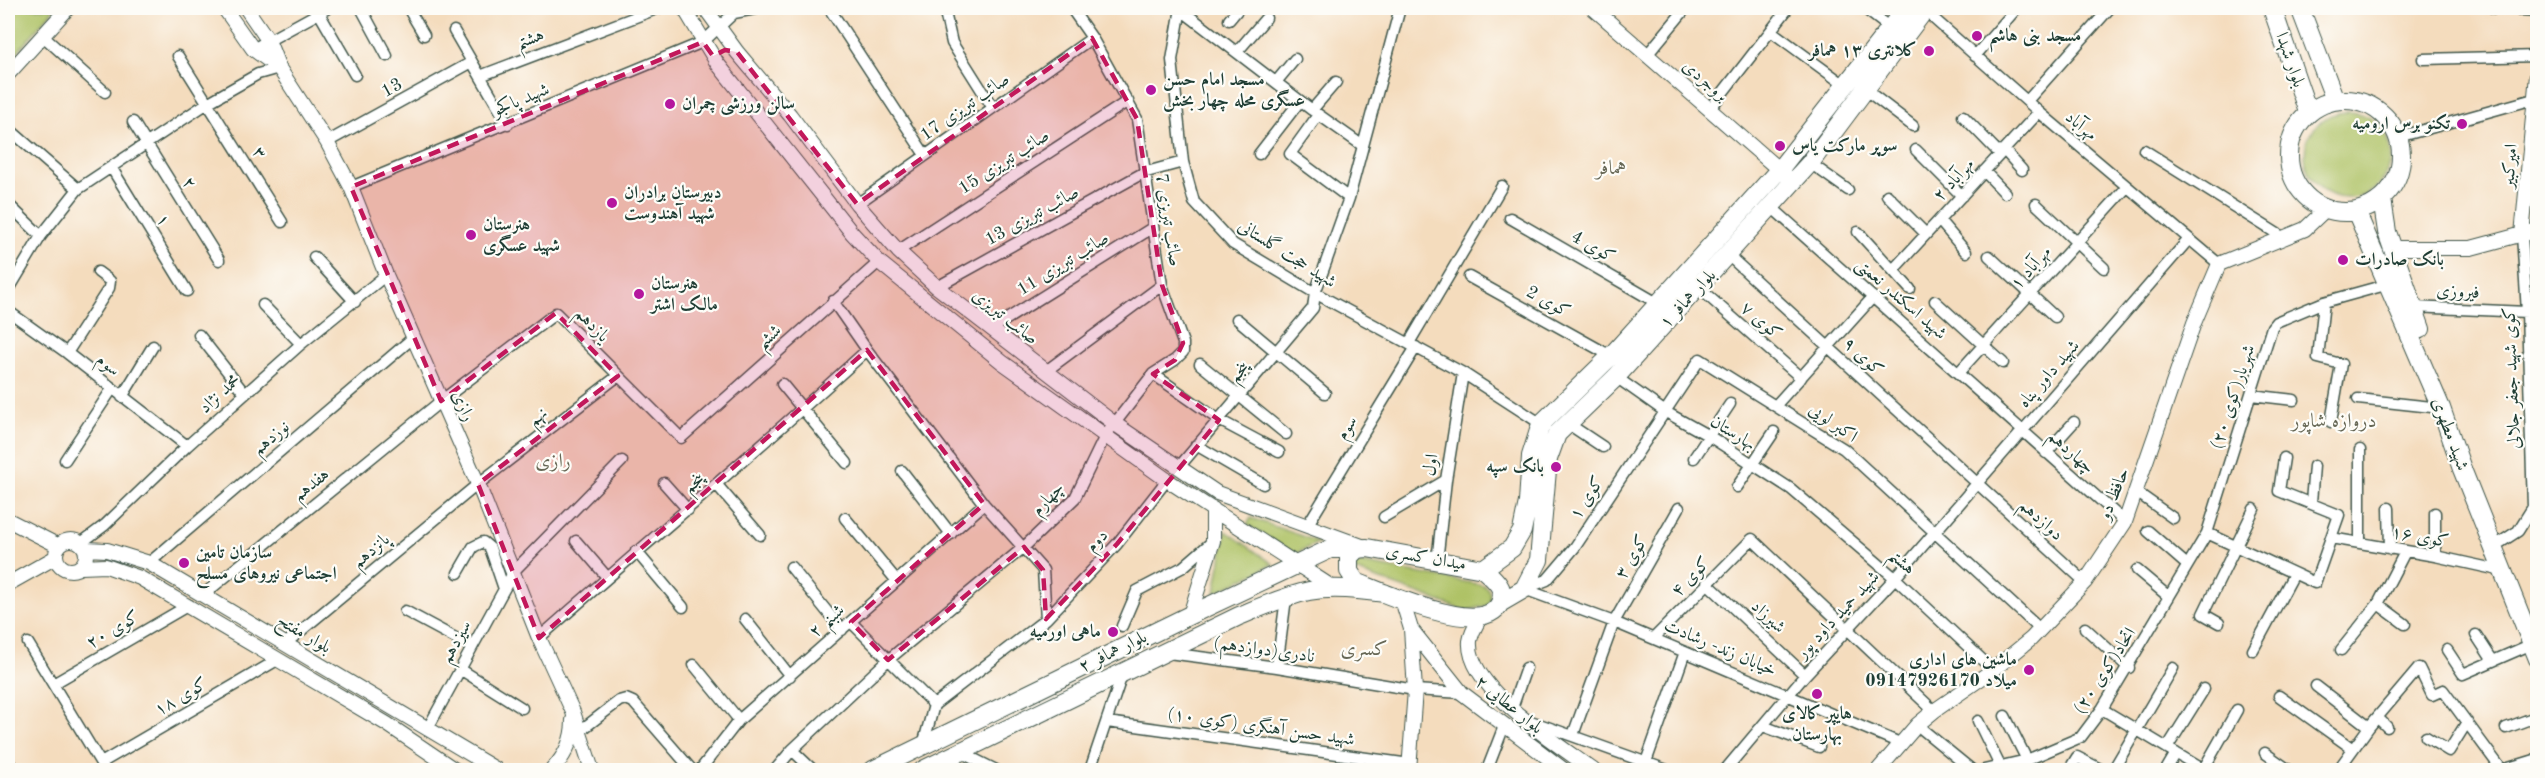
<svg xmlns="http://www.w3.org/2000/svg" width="2545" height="778" font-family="'Old Standard TT',Amiri,serif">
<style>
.green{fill:#afc266;stroke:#67804d;stroke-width:1.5}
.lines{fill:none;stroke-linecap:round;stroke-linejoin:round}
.minor-casing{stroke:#3f5549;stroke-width:13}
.tertiary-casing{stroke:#3f5549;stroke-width:16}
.primary-casing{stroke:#3f5549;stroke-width:20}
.minor{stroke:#fff;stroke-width:10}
.tertiary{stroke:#fff;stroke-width:14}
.primary{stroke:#fff;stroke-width:18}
.marked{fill:#c2185b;fill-opacity:0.2;stroke:#c2185b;stroke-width:4.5;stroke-dasharray:12 8;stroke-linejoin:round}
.poi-dot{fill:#b5179e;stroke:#fdfcf7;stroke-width:2}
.labels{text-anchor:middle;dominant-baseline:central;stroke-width:4.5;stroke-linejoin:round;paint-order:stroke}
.poi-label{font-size:18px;font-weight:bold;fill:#1f3d34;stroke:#fdfcf7;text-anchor:start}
.street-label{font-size:18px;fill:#1f3d34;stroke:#fdfcf7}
.neighbourhood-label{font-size:20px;fill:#676856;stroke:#fdfcf7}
</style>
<rect width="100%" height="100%" fill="#fdfcf7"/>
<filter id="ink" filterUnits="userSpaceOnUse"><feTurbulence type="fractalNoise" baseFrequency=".0167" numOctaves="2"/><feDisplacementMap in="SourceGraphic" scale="12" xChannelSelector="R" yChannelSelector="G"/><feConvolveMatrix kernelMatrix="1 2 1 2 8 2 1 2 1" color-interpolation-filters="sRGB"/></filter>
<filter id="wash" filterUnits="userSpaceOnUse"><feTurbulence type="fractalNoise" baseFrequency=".008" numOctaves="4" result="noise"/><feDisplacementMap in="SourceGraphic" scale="24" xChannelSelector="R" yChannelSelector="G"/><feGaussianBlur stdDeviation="1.35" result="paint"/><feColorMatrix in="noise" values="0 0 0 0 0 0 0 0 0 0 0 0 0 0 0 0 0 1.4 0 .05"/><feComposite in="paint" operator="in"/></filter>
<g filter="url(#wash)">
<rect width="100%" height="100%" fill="#f4dcbd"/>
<path class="green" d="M8 8H55L8 63Z
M2305 155a43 43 0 1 1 86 0a43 43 0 1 1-86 0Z
M1251 518 1319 542 1295 554 1247 525Z
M1226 531 1273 564 1215 593Z
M1355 562 1483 585C1491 590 1492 597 1488 605L1466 611 1353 570Z"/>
</g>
<g filter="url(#ink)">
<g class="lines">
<g class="minor-casing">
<path id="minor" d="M361 8 387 56
M408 8 424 35
M829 8 925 155
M944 8 952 43 993 108
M1181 8 1172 60 1183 162 1194 202 1233 244 1315 293 1463 373 1546 427
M1864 8 1890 28
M2493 8 2538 11
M1180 9 1312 110 1363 146
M1924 10 2039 112 2219 264
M319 13 355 75
M1229 20 1239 8
M454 31 508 124
M1771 31 1846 86
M43 36 105 92
M253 49 328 8
M1237 52 1266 18
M1647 55 1686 8
M178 56 282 222
M1975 56 2017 8
M2423 59 2538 56
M480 76 659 8
M1276 82 1295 59
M1866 90 1913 126
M2027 101 2110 8
M1710 109 1786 11
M1312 110 1336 82
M1318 115 1290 154 1349 198
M1963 116 2000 154
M133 122 219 260
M8 128 78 189
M2398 137 2534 99
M327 142 472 62
M1916 150 1962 196
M2004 150 2022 170
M2144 150 2284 238
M1259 154 1300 101
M1810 163 1848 190
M111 167 187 291
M1984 171 2005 193
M351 187 703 42 734 13 760 8
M1887 195 1926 234
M8 204 41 236
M857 204 1092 38
M1768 204 2125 522
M2036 204 2104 268
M1510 218 1659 304
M1939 220 1966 252
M1858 232 1910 289
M898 251 1128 101
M1729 256 2085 582
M1989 256 2055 317
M314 257 355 302
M1893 270 2039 112
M1469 277 1611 356
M937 287 1143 173 1183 162
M1699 288 1801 378
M8 291 41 236 78 189 209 102 258 74 279 68
M833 301 867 350 984 504 1043 570 1046 619
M1935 301 2003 363
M2324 302 2318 358 2341 364 2331 422
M263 305 301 344
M2412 307 2527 312 2538 308
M8 311 67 353 187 446
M1237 319 1325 393
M991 329 1152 228
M199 335 245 394
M1409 343 1502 186
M67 353 109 288 110 281 98 272
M1200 364 1286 434
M1046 371 1162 285
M1959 372 2127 187
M1153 374 1219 420 1279 452
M1616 377 1664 411 1709 436 1791 489 1895 578 1993 670
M782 384 847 463
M2251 395 2294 400
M122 397 153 346
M2358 399 2441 408
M1776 405 1873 297
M1567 423 1603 447
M1196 445 1263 484
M2046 453 2074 422
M1694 458 1730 404
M65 460 112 389
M1179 467 1313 308 1315 293 1349 198 1400 8
M902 471 951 534
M664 483 688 510
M717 485 760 535
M1737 487 1774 432
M2135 491 2173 518
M2311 502 2314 466
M2389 508 2390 549
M2435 513V556
M1384 517 1446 480
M845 518 897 581
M1307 526 1416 347
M2148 531 2187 565
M2207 533 2315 583 2339 515 2279 491 2284 458
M2331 538 2435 556 2503 571
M576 541 607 577
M2501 542 2518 531 2533 507 2527 312 2522 235
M81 543 105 525 187 446 301 344 386 275
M2360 543V450
M636 551 683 607
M1437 562 1446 480 1463 373
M149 563 414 337
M791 567 842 630
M2137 570 2169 597
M458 573 473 547 483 542 490 548 504 589
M1707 583 1805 675
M1524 589 1547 580 1575 547 1700 359 1844 449 2041 630
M1524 589 1614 622 1900 743
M203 595 441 401 556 313 681 438 879 262
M2378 604 2405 624
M405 611 472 647
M745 619 790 676
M851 622 934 705
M2219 623 2203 614 2254 509
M1122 626 1137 591 1183 567 1213 541
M2085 628 2129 668
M2476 635 2493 661
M539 638C648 541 760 449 867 350
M1654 638 1752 539 1934 711
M28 643 105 770
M285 644 478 484 618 376
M2253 650 2294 574
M2341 650 2378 604 2405 552
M2447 650 2463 674 2532 644
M1168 653 1277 667 1415 690 1462 693
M694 665 739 720
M1277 667 1286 598
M460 669 522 708
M53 684 189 605
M2316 686 2369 727
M2279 696 2353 749
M1512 708 1526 668
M2102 709 2204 770
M2005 716 2027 760
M2378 718 2387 727
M1528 720 1667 770
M1978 721 2001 768
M1107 722 1410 764
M1917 725 1972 770
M1763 726 1819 747
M428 728 514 571 622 461
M2506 728 2538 716
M580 731 619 701 626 699 633 702 692 770
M1573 735 1614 622 1679 508
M2426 737 2449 751 2467 722
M923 745 934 705 1046 619 1117 544 1167 480
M2167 748 2204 689
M792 750 813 770
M960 752 996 770
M2265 753 2289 770
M1646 762 1685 652
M101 763 279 659
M700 770 739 720 984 504
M775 770 792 750 888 660 1024 547 1075 498 1105 436 1153 374 1175 360 1183 352V343L1162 285 1137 119 1092 38 1071 8
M1090 770 1122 675
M1487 770 1504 726
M1725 770 1805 675 1895 578 2189 239
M1984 770 2027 760 2081 737 2102 709 2207 533 2272 327 2276 322 2324 302 2389 284
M2069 770 2077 757 2102 770
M2113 770 2173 668
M2166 770 2176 753
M2203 770 2237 710
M2338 770 2369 727 2419 668 2432 695 2443 690 2502 770 2538 759"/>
</g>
<g class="tertiary-casing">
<path id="tertiary" d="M224 8 253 49 279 68
M246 8 268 40 279 68 327 142 351 187 386 275 478 484 539 638 573 712 592 770
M684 8 717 63 852 233 879 262 1002 362 1167 480 1335 589
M705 8 737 52 790 115 857 204 898 251 937 287 1115 424 1217 493 1362 546
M1593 8 1785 175
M8 74 68 8
M2522 235 2538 64
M2393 248H2471L2538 230
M8 520 59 546
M56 555a15 15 0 1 1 30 0a15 15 0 1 1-30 0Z
M86 549 107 550 149 563 497 770
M81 567 106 566 140 578 387 724 455 770
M8 584 56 557
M1402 600 1411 629 1462 693 1564 770
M1190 615 1213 541V509
M1481 616C1477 623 1471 633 1470 641 1466 688 1559 745 1593 770
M552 770C565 756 573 741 573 720
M1409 770 1415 690 1411 629
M1878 770 1917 725 1934 711 1993 670 2031 639 2085 582 2125 522 2194 323 2219 264 2305 229 2326 209"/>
</g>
<g class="primary-casing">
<path id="primary" d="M2272 8 2308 112
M2300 8 2335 100
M2289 156a56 56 0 1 1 112 0a56 56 0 1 1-112 0Z
M2382 199 2387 232 2421 329
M2356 211 2441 408 2462 469 2538 659
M1367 548 1483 569C1493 578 1507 588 1500 603 1483 639 1382 592 1356 582L1349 571V557L1357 549Z
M1483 569 1512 548 1522 531 1528 502 1531 456 1541 424 1611 356 1779 170 1906 8
M1500 603 1524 589 1539 560 1548 459 1557 434 1616 377 1810 163 1926 8
M8 767 9 770
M873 770 1190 615 1330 549H1357
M923 770 1239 616C1261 607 1285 596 1309 591 1333 586 1361 590 1384 593"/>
</g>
<use href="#minor" class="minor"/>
<use href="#tertiary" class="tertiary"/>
<use href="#primary" class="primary"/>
</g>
</g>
<path class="marked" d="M1092 38 1137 119 1162 285 1183 343 1175 360 1153 374 1219 420 1117 544 1046 619 1043 570 1024 547 888 660 851 622 984 504 867 350 539 638 478 484 618 376 556 313 441 401 351 187 703 42 713 56 725 50 737 52 857 204Z"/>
<g class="poi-dot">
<circle cx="1977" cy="36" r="6"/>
<circle cx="1929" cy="51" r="6"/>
<circle cx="1151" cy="90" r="6"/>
<circle cx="670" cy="104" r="6"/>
<circle cx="2462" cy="124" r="6"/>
<circle cx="1780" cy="146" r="6"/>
<circle cx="612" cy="203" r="6"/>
<circle cx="471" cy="235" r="6"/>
<circle cx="2343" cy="260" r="6"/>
<circle cx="639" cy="294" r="6"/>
<circle cx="1556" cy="467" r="6"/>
<circle cx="184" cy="563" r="6"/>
<circle cx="1113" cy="632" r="6"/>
<circle cx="2029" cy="670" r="6"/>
<circle cx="1817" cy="694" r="6"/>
</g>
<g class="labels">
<g class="poi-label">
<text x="1989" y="36">مسجد بنی هاشم</text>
<text x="1917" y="51" text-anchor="end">کلانتری ۱۳ همافر</text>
<text x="1163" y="80">مسجد امام حسن<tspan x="1163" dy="21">عسگری محله چهار بخش</tspan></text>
<text x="682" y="104">سالن ورزشی چمران</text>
<text x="2450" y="124" text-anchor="end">تکنو برس ارومیه</text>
<text x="1792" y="146">سوپر مارکت یاس</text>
<text x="624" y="193">دبیرستان برادران<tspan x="624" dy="21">شهید آهندوست</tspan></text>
<text x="483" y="225">هنرستان<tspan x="483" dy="21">شهید عسگری</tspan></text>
<text x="2355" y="260">بانک صادرات</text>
<text x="651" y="284">هنرستان<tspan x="651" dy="21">مالک اشتر</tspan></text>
<text x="1544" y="467" text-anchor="end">بانک سپه</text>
<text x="196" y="553">سازمان تامین<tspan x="196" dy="21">اجتماعی نیروهای مسلح</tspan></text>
<text x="1101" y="632" text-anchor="end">ماهی اورمیه</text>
<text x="2017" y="660" text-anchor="end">ماشین های اداری<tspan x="2017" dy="21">میلاد 09147926170</tspan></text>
<text x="1817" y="714" text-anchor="middle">هایپر کالای<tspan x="1817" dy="21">بهارستان</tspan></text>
</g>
<g class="street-label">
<text transform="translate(530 39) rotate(-21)">هشتم</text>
<text transform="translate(2290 60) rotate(71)">بلوار شهدا</text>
<text transform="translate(1705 81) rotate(41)">بروجردی</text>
<text transform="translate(392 88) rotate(-29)">13</text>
<text transform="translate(521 100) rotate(-23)">شهید پاکجو</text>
<text transform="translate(965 107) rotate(-35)">صائب تبریزی 17</text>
<text transform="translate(2081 126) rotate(40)">مهرآباد</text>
<text transform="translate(259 153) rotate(59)">۳</text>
<text transform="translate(1004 162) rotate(-33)">صائب تبریزی 15</text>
<text transform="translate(2510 166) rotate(-85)">امیرکبیر</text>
<text transform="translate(1954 180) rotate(-47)">مهرآباد ۲</text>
<text transform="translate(189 183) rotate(58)">۲</text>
<text transform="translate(1032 216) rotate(-29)">صائب تبریزی 13</text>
<text transform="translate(163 220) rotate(58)">۱</text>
<text transform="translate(1168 220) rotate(81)">صائب تبریزی 7</text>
<text transform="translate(1593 247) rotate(30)">کوی 4</text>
<text transform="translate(1287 254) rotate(32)">شهید حجت گلستانی</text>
<text transform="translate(1063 264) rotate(-32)">صائب تبریزی 11</text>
<text transform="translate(2031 268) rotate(-48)">مهرآباد ۱</text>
<text transform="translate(2458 292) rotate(3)">فیروزی</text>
<text transform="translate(1688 299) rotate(-47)">بلوار همافر ۱</text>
<text transform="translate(1901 299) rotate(41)">شهید اسکندر نعمتی</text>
<text transform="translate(1548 302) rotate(29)">کوی 2</text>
<text transform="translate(1005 317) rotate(38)">صائب تبریزی</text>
<text transform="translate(1761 321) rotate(41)">کوی ۷</text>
<text transform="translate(592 325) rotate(46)">یازدهم</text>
<text transform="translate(769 337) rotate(-42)">ششم</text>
<text transform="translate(1863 357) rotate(43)">کوی ۹</text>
<text transform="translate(108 365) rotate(39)">سوم</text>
<text transform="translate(1239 372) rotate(-49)">پنجم</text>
<text transform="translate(2049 374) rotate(-49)">شهید داور پناه</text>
<text transform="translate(2512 378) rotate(-92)">کوی شهید جعفر جلالی</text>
<text transform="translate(220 394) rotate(-42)">محمد نژاد</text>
<text transform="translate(2233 397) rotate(-72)">شهریار(کوی ۲۰)</text>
<text transform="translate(463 406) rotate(66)">رازی</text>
<text transform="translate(538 417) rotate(-38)">نهم</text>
<text transform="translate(1833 423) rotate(35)">اکبر لویی</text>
<text transform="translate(1347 428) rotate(-58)">سوم</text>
<text transform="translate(1733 433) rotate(32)">بهارستان</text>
<text transform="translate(2450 434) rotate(70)">شهید مطهری</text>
<text transform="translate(271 438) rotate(-40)">نوزدهم</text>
<text transform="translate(2071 452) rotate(42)">چهاردهم</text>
<text transform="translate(1431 465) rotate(-81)">اول</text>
<text transform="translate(694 483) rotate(-41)">پنجم</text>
<text transform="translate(311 485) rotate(-39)">هفدهم</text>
<text transform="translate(2114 494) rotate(-68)">حافظ دو</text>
<text transform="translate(1587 498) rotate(-57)">کوی ۱</text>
<text transform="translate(1048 499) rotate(-47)">چهارم</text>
<text transform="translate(2041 520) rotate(42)">دوازدهم</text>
<text transform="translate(2420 537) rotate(10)">کوی ۱۶</text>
<text transform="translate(1097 541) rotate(-48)">دوم</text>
<text transform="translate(371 551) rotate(-40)">پانزدهم</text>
<text transform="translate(1632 557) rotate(-60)">کوی ۳</text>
<text transform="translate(1426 558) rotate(10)">میدان کسری</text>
<text transform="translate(1902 562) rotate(42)">هشتم</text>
<text transform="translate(1691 577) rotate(-46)">کوی ۴</text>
<text transform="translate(1838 615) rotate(-47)">شهید حمید داود پور</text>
<text transform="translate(1768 617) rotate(43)">شیرزاد</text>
<text transform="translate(827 621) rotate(-41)">شبنم ۲</text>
<text transform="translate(113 630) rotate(-30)">کوی ۲۰</text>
<text transform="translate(304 634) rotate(31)">بلوار مفتح</text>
<text transform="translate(456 642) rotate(-61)">سیزدهم</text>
<text transform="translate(1720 648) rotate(23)">خیابان زند- رشادت</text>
<text transform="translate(1264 650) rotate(8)">نادری(دوازدهم)</text>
<text transform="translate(1113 652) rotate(-26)">بلوار همافر ۲</text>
<text transform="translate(2105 671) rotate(-57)">اتحاد(کوی ۲۰)</text>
<text transform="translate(181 697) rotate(-30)">کوی ۱۸</text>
<text transform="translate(1509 705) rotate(39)">بلوار عطایی ۲</text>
<text transform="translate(1261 727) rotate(8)">شهید حسن آهنگری (کوی ۱۰)</text>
</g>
<g class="neighbourhood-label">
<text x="1611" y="169">همافر</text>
<text x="2334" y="422">دروازه شاپور</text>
<text x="553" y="462">رازی</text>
<text x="1364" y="650">کسری</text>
</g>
</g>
<rect width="2545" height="778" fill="none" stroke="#fdfcf7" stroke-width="30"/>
</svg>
